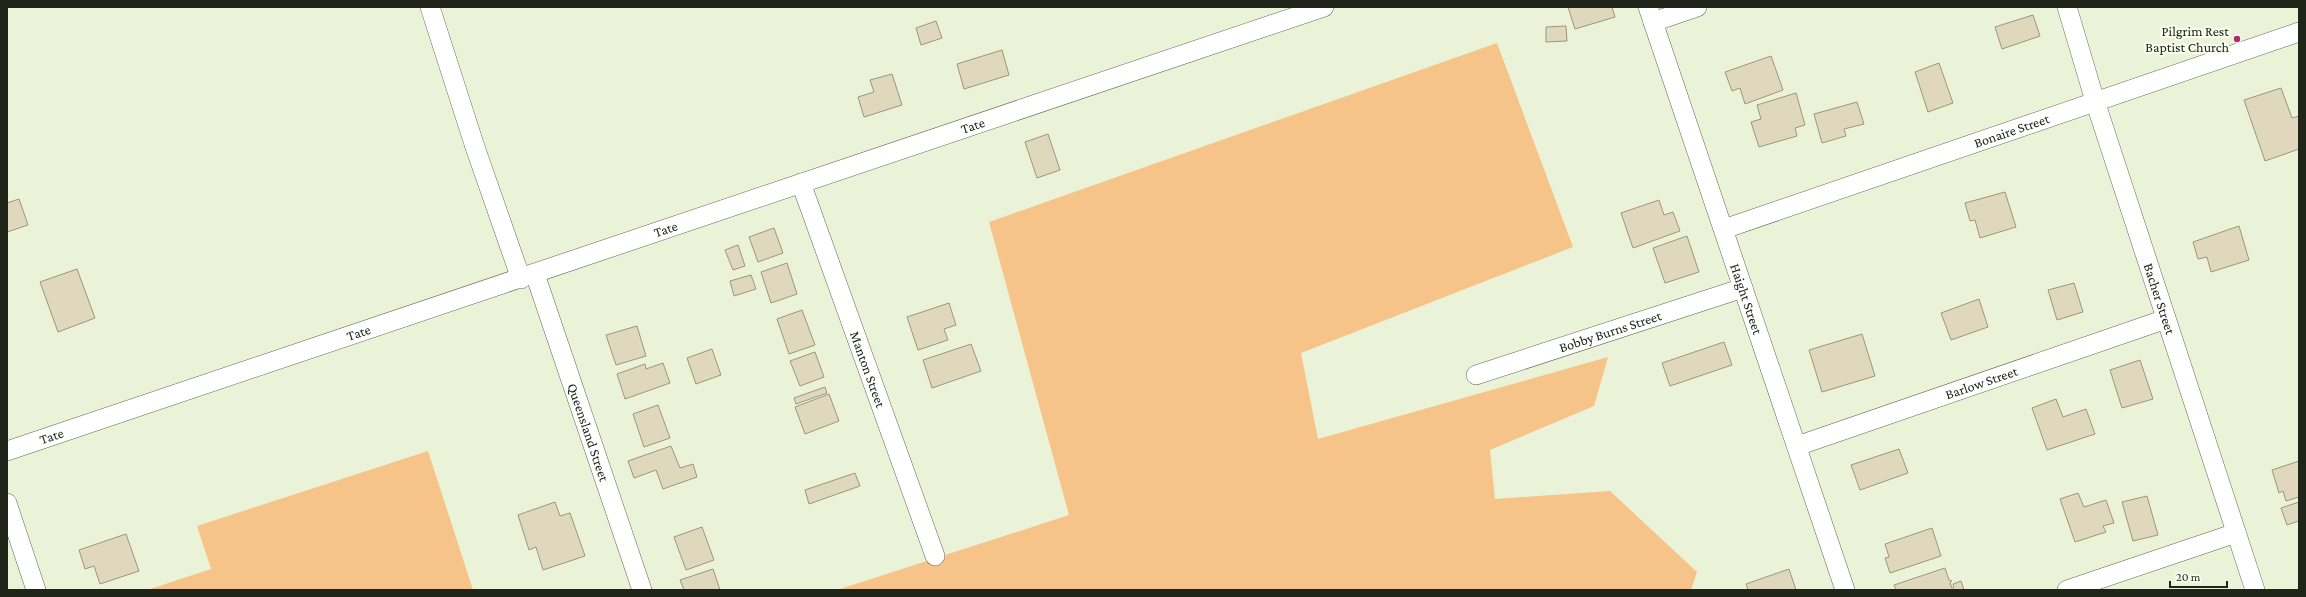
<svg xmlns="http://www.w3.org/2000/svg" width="2306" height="597" font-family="'Crimson Pro',serif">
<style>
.green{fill:#f6c489}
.building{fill:#dfd8bc;stroke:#9c967b}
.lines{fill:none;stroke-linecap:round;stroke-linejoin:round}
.minor-casing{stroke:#616950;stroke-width:20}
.minor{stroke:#fff;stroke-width:19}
.poi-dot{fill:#b02c72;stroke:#f9ffee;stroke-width:1.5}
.labels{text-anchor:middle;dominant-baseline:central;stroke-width:4;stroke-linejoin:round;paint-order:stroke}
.poi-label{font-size:14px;fill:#202419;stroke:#f9ffee;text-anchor:end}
.street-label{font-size:14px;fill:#202419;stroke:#f9ffee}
</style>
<rect width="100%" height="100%" fill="#eaf3d7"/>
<path class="green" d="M1497 43 1573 247 1301 353 1318 439 1608 357 1594 406 1490 450 1495 499 1610 491 1697 572 1691 590H837L1069 515 989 222Z
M428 451 473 590H147L211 569 197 526Z"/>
<path class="building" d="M1568 7H1612L1615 17 1575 29Z
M2033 15 2040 36 2002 49 1995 27Z
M936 21 942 38 921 45 916 28Z
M1566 26 1567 41 1546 42V27Z
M1002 50 1009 75 964 89 957 64Z
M1771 56 1783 90 1745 104 1740 88 1732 91 1725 72Z
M1939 63 1953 103 1928 112 1915 72Z
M892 74 902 105 864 117 858 97 874 92 870 80Z
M2281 88 2292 118 2299 116V149L2265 161 2244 100Z
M1796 93 1805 125 1795 128 1797 136 1759 147 1751 122 1761 119 1757 105Z
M1857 102 1864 124 1844 129 1846 136 1822 143 1814 114Z
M1048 134 1060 170 1037 178 1025 142Z
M2005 192 2016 227 1980 238 1975 220 1970 221 1965 203Z
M19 199 28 225 7 232V203Z
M1659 200 1664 215 1673 212 1680 231 1633 248 1621 213Z
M2239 226 2249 260 2211 272 2207 257 2198 259 2193 242Z
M774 228 783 253 758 262 749 237Z
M1687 236 1699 272 1665 283 1653 248Z
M738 245 745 266 733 270 725 250Z
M787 263 797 294 771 303 761 272Z
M77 269 95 318 58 332 40 282Z
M751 275 756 289 734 296 730 281Z
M2074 283 2083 312 2057 320 2048 290Z
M1979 299 1988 327 1951 340 1941 313Z
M949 303 956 325 944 329 948 340 918 350 907 317Z
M802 310 815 345 789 354 777 319Z
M637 326 646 356 616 365 606 335Z
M1862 334 1875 376 1822 392 1809 350Z
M1724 342 1732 365 1670 386 1662 363Z
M971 344 981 371 932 388 923 360Z
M712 349 721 375 696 384 687 358Z
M815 352 824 377 800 386 790 361Z
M2140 360 2153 399 2122 408 2110 370Z
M663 363 670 383 625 399 617 374 645 364 646 369Z
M825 387 827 393 796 404 794 398Z
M829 394 839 421 805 434 795 407Z
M2056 399 2063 417 2086 409 2095 434 2047 450 2032 408Z
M658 405 670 438 644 447 633 414Z
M671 446 680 468 693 464 697 477 663 489 656 470 634 478 628 461Z
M1899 449 1908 473 1860 490 1851 465Z
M2299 461V497L2286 501 2283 491 2279 493 2272 470Z
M855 473 860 486 809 504 805 490Z
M2078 493 2084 507 2106 500 2114 523 2103 526 2106 532 2075 542 2060 499Z
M2147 496 2158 535 2133 541 2122 502Z
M555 502 560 516 570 513 585 556 543 570 536 547 529 550 518 515Z
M2299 502V521L2287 525 2281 508Z
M702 527 714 560 686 570 674 537Z
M1932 528 1941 556 1890 573 1885 558 1889 557 1885 544Z
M126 534 139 571 100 584 94 566 85 569 79 550Z
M1945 568 1949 580 1952 581 1950 583 1952 588 1954 587 1953 584 1961 581 1964 590H1896L1894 585Z
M713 569 720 590H684L680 580Z
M1789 569 1796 590H1748L1746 584Z"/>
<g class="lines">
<g class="minor-casing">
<g id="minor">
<path d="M430 7 475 147 521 279"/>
<path id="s1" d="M1648 7 1845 590"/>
<path id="s2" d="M2067 7 2095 101 2255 590"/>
<path d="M1653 22 1697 7"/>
<path id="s3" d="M801 183 935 556"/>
<path id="s4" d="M1724 229 2299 32"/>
<path id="s5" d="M535 274 642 590"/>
<path id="s6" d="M1476 375 1743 288"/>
<path id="s7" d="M1797 446 2166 319"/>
<path id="s8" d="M7 451 1324 7"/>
<path d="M7 503 36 590"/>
<path d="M2067 590 2236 533"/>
</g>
</g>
<use href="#minor" class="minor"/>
</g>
<circle class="poi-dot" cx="2237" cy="39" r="4"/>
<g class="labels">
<g class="poi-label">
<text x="2229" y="31">Pilgrim Rest<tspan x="2229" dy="16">Baptist Church</tspan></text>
</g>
<g class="street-label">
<text stroke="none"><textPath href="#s8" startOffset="1019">Tate</textPath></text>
<text stroke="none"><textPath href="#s4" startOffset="304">Bonaire Street</textPath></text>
<text stroke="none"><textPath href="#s8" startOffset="695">Tate</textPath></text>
<text stroke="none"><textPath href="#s1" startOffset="308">Haight Street</textPath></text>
<text stroke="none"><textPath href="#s2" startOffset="306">Bacher Street</textPath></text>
<text stroke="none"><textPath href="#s8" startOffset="371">Tate</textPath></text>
<text stroke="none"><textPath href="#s6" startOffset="141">Bobby Burns Street</textPath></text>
<text stroke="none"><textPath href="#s3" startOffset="198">Manton Street</textPath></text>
<text stroke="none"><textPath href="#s7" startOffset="195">Barlow Street</textPath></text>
<text stroke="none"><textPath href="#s5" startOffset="167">Queensland Street</textPath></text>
<text stroke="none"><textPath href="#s8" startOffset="47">Tate</textPath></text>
</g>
</g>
<rect width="2306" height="597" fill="none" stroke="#202419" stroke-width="16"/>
<path d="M2170 581v6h57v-6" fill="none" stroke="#202419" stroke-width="2"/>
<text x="2176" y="581" font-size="12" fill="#202419" stroke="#f9ffee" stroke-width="3" paint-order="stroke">20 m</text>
</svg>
